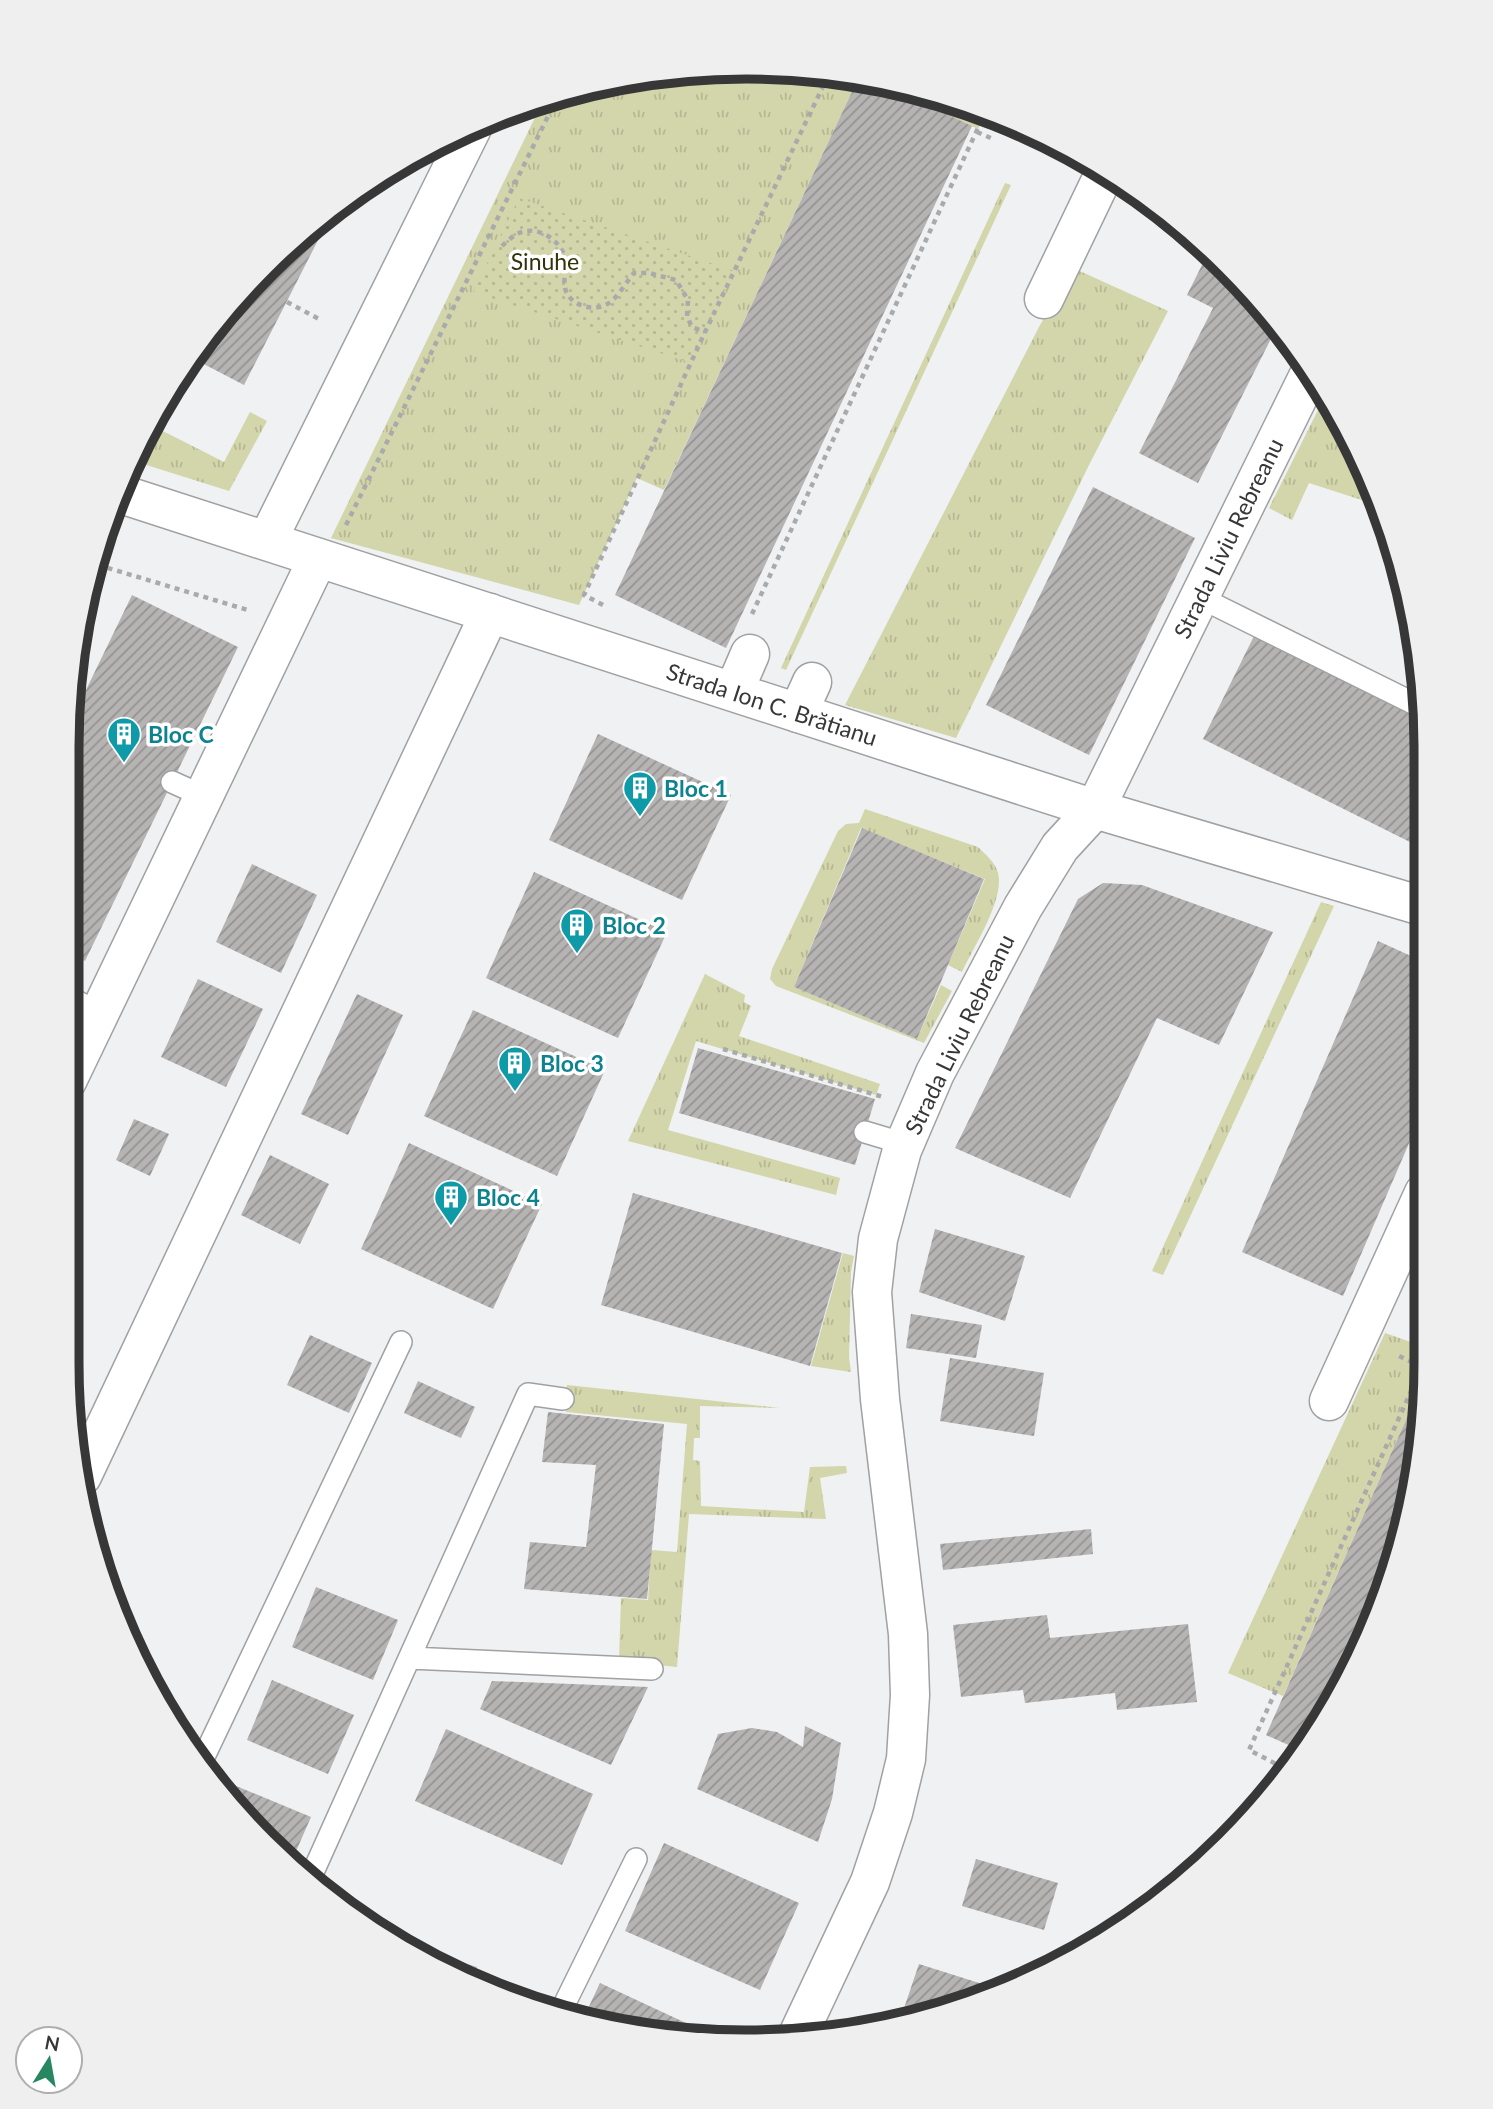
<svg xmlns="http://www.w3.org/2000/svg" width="1493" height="2109" font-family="Lato,sans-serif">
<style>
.grass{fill:url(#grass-tufts)}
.park{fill:url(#park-dots)}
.building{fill:url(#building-hatch)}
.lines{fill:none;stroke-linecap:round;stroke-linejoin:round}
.service-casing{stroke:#a0a1a3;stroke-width:24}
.minor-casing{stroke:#a0a1a3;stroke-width:41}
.tertiary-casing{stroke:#a0a1a3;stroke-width:41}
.path{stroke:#a9aaab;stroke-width:4.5;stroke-dasharray:5 5;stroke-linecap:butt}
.service{stroke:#fff;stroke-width:21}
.minor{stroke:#fff;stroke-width:38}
.tertiary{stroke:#fff;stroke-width:38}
.labels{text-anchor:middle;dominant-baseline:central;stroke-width:7;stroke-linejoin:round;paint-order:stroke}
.park-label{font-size:23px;fill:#32330a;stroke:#fff}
.street-label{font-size:23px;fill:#373738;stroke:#fff}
.culture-label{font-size:23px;font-weight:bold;fill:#0d838f;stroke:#fff;text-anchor:start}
.rim{fill:none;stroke:#373738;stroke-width:9}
</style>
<defs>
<pattern id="grass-tufts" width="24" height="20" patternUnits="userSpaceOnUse" patternTransform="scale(1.75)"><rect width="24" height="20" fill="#d3d5aa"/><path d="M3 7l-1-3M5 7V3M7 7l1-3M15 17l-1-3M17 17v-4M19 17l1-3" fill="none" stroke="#b6b793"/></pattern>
<pattern id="park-dots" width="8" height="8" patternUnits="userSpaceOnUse" patternTransform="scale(1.75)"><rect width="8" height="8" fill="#d3d5aa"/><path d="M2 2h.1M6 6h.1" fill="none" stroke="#b6b793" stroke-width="1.8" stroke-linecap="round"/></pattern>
<pattern id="building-hatch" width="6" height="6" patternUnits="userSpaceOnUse" patternTransform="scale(1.75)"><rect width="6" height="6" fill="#b6b3b3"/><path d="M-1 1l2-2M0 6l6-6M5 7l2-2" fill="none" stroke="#959293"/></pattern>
</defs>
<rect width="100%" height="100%" fill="#eff1f2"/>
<path class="grass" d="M791 68 858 79 664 490 637 478 579 605 331 538 544 99 657 72Z
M880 83 922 90 985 113 978 129Z
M1005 183 1011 185 786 670 781 668Z
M1073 268 1168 311 1089 465 956 738 845 705 1039 327Z
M1324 398 1357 446 1374 504 1309 483 1292 520 1269 508Z
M250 412 267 421 229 491 137 462 151 425 224 462Z
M865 809 978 847C986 855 995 862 998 873 1005 899 973 948 962 972L948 965 985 879 861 828 794 987 917 1039 941 985 952 991 924 1043 776 986 770 979 772 969 838 831 846 824 859 823Z
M1321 902 1334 906 1163 1275 1152 1271Z
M705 974 745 995 744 1002 751 1006 739 1036 880 1084 876 1095 696 1041 668 1130 840 1178 836 1195 628 1141Z
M843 1253 854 1256 851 1272 849 1358 851 1372 811 1366Z
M1385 1333 1425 1347V1377L1283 1696 1228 1673Z
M567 1385 780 1408 700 1406V1438H694L693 1460 700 1461 701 1506 804 1512 810 1467 846 1466 847 1473 820 1478 826 1519 689 1514 677 1667 619 1661 621 1598 648 1600 651 1550 677 1552 687 1424 566 1412Z"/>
<path class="park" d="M519 198 734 271 691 363 473 292Z"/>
<path class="building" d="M858 79 880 83 972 126 726 648 615 595Z
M334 209 244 385 196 360 298 236Z
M1205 259 1229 271 1257 298 1277 327 1198 483 1139 453 1213 308 1187 295Z
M1093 487 1195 538 1089 755 986 705Z
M132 595 238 647 85 961 67 952V746L69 725Z
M1254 636 1421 718 1422 848 1203 739Z
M598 734 731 795 682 900 549 840Z
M862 828 984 879 917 1039 794 987Z
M252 864 317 895 281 973 216 942Z
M534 872 667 932 618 1038 486 978Z
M1103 883 1142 885 1273 932 1219 1045 1157 1018 1070 1198 955 1148 1078 899Z
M1378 941 1422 961 1423 1111 1343 1296 1242 1252Z
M198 979 263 1009 226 1087 161 1057Z
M357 994 403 1015 348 1135 301 1114Z
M473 1010 605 1070 557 1176 424 1116Z
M698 1048 875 1099 855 1165 679 1113Z
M134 1119 169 1134 150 1176 116 1160Z
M409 1143 542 1204 493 1309 361 1249Z
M270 1155 329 1184 300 1244 241 1215Z
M633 1193 842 1253 810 1366 601 1305Z
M935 1229 1025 1256 1005 1321 919 1292Z
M911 1314 982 1325 976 1358 906 1348Z
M310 1335 372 1363 349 1413 287 1385Z
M950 1358 1044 1373 1034 1436 940 1421Z
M1425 1377V1407L1403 1538 1357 1663 1302 1751 1266 1735Z
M418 1381 475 1407 461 1438 404 1413Z
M548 1412 664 1424 647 1599 524 1589 530 1542 586 1547 596 1465 542 1462Z
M1091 1529 1093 1554 943 1570 940 1544Z
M316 1587 398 1620 373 1680 292 1647Z
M1047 1615 1050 1638 1188 1624 1197 1702 1117 1710 1115 1693 1025 1703 1023 1690 961 1697 953 1625Z
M272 1680 354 1715 328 1774 247 1740Z
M492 1681 648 1687 611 1765 480 1709Z
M805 1726 841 1743 832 1799 818 1842 697 1789 718 1734 752 1728 777 1732 803 1747Z
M446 1729 593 1794 562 1865 415 1801Z
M229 1783 311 1817 290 1865 226 1791Z
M664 1843 799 1903 760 1990 625 1931Z
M976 1859 1058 1883 1044 1930 962 1906Z
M422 1950 477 1967 473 1982 422 1951Z
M919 1964 995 1988 901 2017Z
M600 1983 716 2037H658L584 2017Z"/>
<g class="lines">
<g class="service-casing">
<path id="service" d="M1199 597 1421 707
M172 782 203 796
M67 996 99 1013
M865 1132 905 1144
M410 1658 652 1669
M201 1763 401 1342
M309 1881 528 1394 563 1399
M561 2011 636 1859"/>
</g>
<g class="minor-casing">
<path id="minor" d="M1044 299 1105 172
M267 541 472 128
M734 691 750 654
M798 713 812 682
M67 1081 318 558
M1329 1401 1424 1193
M82 1476 490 613
M797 2037 870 1882 893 1813 906 1759 910 1695 908 1634 880 1399 872 1292 878 1239 902 1150 935 1073 1023 907 1060 847 1095 809 1309 375"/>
</g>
<g class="tertiary-casing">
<path id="tertiary" d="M124 495 1095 809 1422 906"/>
</g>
<path class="path" d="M977 132 993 139
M502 246C506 242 511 238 515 235 533 224 557 236 564 255 567 267 563 277 565 288 569 306 595 313 609 303 619 296 626 282 634 273H649L676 280 688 300 687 317 692 327 705 332
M287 302 319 319
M346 525 558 96
M98 565 251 611
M603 605 584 595 705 332 829 74
M752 614 985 113
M723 1049 883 1097
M1415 1130 1423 1134
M1284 1768 1249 1750 1422 1367 1395 1354
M1280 1783V1777L1296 1748"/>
<use href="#service" class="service"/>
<use href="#minor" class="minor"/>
<use href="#tertiary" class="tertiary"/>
</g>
<defs>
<g id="building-pin" transform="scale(1.75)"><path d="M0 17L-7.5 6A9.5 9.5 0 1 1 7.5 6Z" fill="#0f9aa8" stroke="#fff"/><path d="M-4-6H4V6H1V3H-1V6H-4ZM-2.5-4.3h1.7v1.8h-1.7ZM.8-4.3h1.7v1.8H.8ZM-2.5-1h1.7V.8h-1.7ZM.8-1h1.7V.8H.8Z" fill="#fff"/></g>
</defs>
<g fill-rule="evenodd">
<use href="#building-pin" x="124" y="734"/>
<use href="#building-pin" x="640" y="788"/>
<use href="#building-pin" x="577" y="925"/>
<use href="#building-pin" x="515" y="1063"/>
<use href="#building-pin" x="451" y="1197"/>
</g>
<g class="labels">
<g class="park-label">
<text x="545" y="261">Sinuhe</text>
</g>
<g class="street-label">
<text transform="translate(1228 538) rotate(-64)">Strada Liviu Rebreanu</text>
<text transform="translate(772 704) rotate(18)">Strada Ion C. Brătianu</text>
<text transform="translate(959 1034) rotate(-64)">Strada Liviu Rebreanu</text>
</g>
<g class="culture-label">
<text x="148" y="734">Bloc C</text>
<text x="664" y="788">Bloc 1</text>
<text x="602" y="925">Bloc 2</text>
<text x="540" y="1063">Bloc 3</text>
<text x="476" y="1197">Bloc 4</text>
</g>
</g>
<path d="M0 0H1493V2109H0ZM746 79H747A667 667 0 0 1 1414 746V1363A667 667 0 0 1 747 2030H746A667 667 0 0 1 79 1363V746A667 667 0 0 1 746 79Z" fill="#efefef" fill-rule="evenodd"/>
<path class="rim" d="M746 79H747A667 667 0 0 1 1414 746V1363A667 667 0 0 1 747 2030H746A667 667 0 0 1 79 1363V746A667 667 0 0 1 746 79Z"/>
<g transform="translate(49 2060) rotate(11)"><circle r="33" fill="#ffffff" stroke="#afafaf" stroke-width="2"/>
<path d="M0-5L12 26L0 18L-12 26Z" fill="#278760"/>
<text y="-10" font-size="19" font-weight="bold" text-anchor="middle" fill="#373738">N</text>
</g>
</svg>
